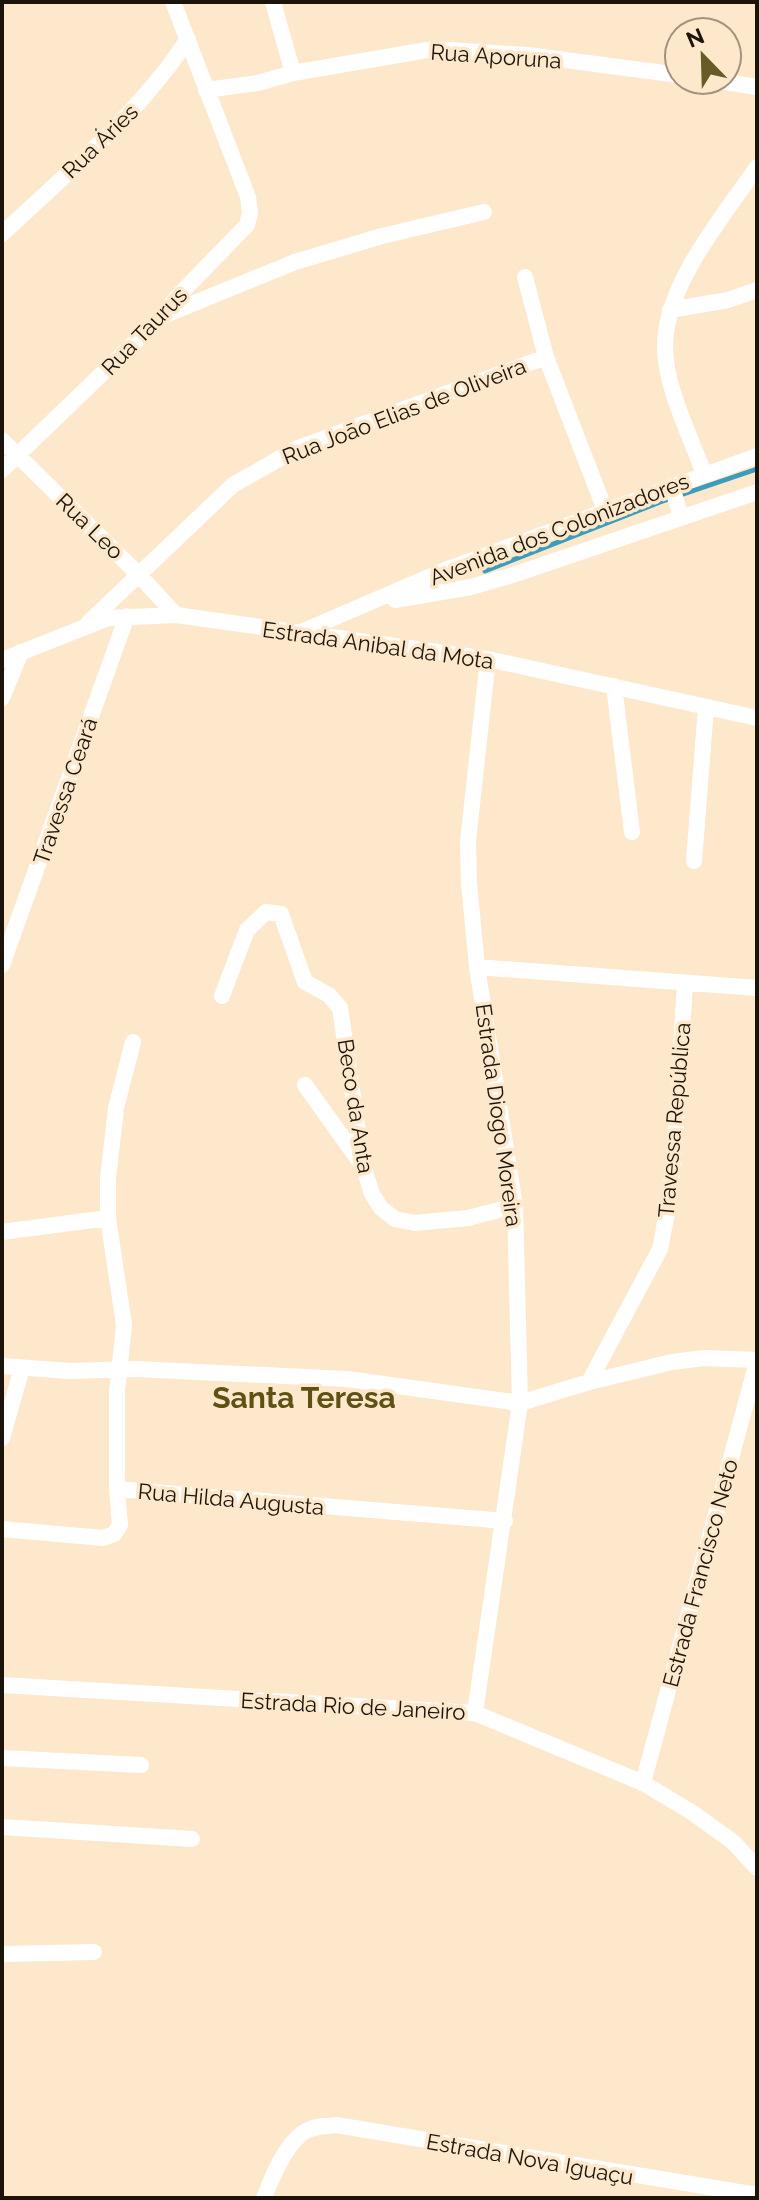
<svg xmlns="http://www.w3.org/2000/svg" width="759" height="2200" font-family="Raleway,sans-serif">
<style>
.lines{fill:none;stroke-linecap:round;stroke-linejoin:round}
.stream{stroke:#3d9cbb;stroke-width:5}
.minor{stroke:#fff;stroke-width:16}
.labels{text-anchor:middle;dominant-baseline:central;stroke-width:7;stroke-linejoin:round;paint-order:stroke}
.street-label{font-size:22px;fill:#1c140a;stroke:#fde8cc}
.district-label{font-size:30px;font-weight:bold;fill:#5e5113;stroke:#fde8cc}
</style>
<rect width="100%" height="100%" fill="#fde8cc"/>
<g class="lines">
<path class="stream" d="M485 571 660 502 757 469"/>
<path class="minor" d="M273 2 293 73
M713 80 757 87
M206 90 258 83 293 73 433 49 527 55 679 75
M2 234C68 172 138 115 188 39
M525 277 546 357 605 510
M670 310 728 300 757 290
M165 315 295 262 382 236 484 212
M2 440 139 575 176 615
M2 470 163 315 176 298 247 225 250 213 248 197 173 2
M704 474C691 437 664 385 665 345 666 283 723 217 757 167
M672 486 681 518
M395 600 471 587 516 574 757 492
M89 622 233 485 298 448 546 357
M301 632 445 570 757 456
M2 660 108 618 176 615 488 659 757 718
M614 686 632 832
M2 698 21 652
M694 861 706 707
M2 965 127 616
M477 967 757 988
M222 996 247 930 266 912 281 914 305 982 329 995 340 1008 363 1165 372 1194 381 1208 395 1219 415 1223 468 1218 515 1206
M305 1085 360 1162
M2 1232 108 1218
M2 1366 70 1371 136 1369 347 1379 520 1403 589 1382 672 1362 704 1358 757 1360
M589 1382 660 1249 668 1208 674 1157 685 984
M2 1438 22 1368
M117 1489 505 1521
M2 1529 103 1538 114 1534 120 1525 117 1489V1392L124 1325 108 1218V1179L116 1108 133 1042
M2 1685 475 1713 643 1783 693 1813 733 1842 757 1868
M475 1713 520 1403 515 1206 477 967 469 883 468 841 488 659
M2 1758 141 1765
M643 1783 757 1362
M2 1827 192 1839
M2 1954 94 1952
M264 2198C272 2177 285 2145 304 2132 313 2126 325 2126 336 2125L757 2195"/>
</g>
<g class="labels">
<g class="street-label">
<text transform="translate(496 56) rotate(4)">Rua Aporuna</text>
<text transform="translate(100 141) rotate(-44)">Rua Áries</text>
<text transform="translate(144 331) rotate(-46)">Rua Taurus</text>
<text transform="translate(404 411) rotate(-21)">Rua Joāo Elias de Oliveira</text>
<text transform="translate(90 526) rotate(44)">Rua Leo</text>
<text transform="translate(559 529) rotate(-21)">Avenida dos Colonizadores</text>
<text transform="translate(378 645) rotate(8)">Estrada Anibal da Mota</text>
<text transform="translate(65 791) rotate(-71)">Travessa Ceará</text>
<text transform="translate(356 1106) rotate(81)">Beco da Anta</text>
<text transform="translate(499 1115) rotate(82)">Estrada Diogo Moreira</text>
<text transform="translate(674 1120) rotate(-85)">Travessa República</text>
<text transform="translate(231 1499) rotate(5)">Rua Hilda Augusta</text>
<text transform="translate(700 1573) rotate(-75)">Estrada Francisco Neto</text>
<text transform="translate(353 1706) rotate(3)">Estrada Rio de Janeiro</text>
<text transform="translate(530 2159) rotate(10)">Estrada Nova Iguaçu</text>
</g>
<g class="district-label">
<text x="304" y="1397">Santa Teresa</text>
</g>
</g>
<rect width="759" height="2200" fill="none" stroke="#1c140a" stroke-width="8"/>
<g transform="translate(703 56) rotate(337)"><circle r="38" fill="#fde8cc" stroke="#a3937e" stroke-width="2"/>
<path d="M0-6L14 30L0 20L-14 30Z" fill="#675b28"/>
<text y="-12" font-size="22" font-weight="bold" text-anchor="middle" fill="#1c140a">N</text>
</g>
</svg>
